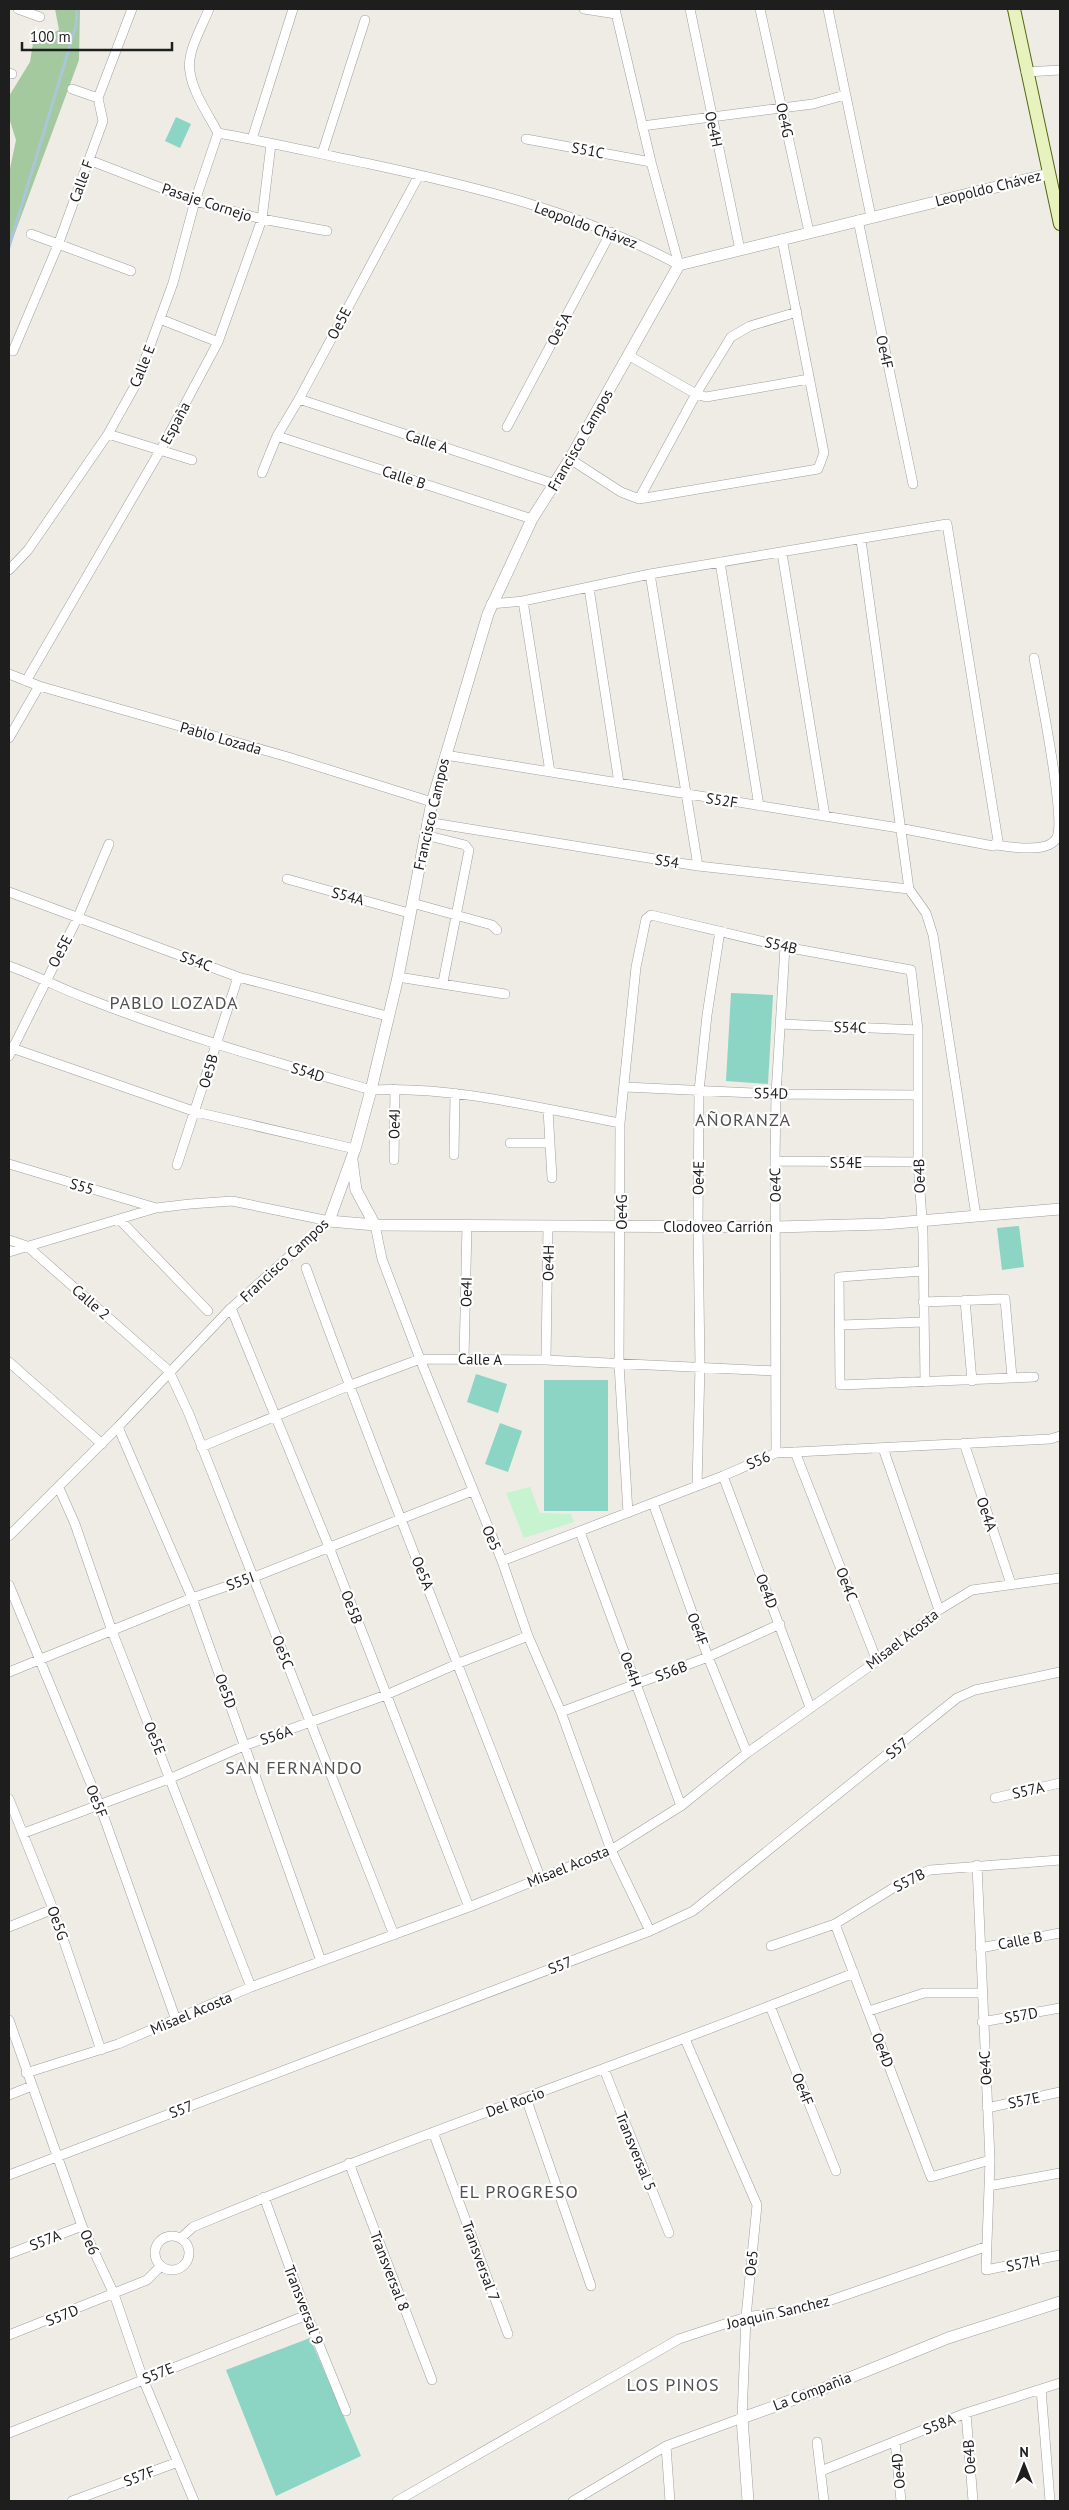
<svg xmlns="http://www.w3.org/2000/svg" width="1069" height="2510" font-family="'PT Sans',sans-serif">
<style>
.forest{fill:#a5c99f}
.park{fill:#c7f3d1}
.pitch{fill:#8cd4c3}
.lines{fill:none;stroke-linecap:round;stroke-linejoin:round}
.stream{stroke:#aac6d7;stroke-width:3}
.minor-casing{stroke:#9f9f9f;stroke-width:10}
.tertiary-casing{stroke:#9f9f9f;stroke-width:12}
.secondary-casing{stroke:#536911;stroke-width:14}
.minor{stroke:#fff;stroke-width:9}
.tertiary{stroke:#fff;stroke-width:11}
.secondary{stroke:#e8f2bf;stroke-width:12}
.labels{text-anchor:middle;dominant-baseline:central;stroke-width:4.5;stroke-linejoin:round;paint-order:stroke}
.street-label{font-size:15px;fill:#1e1e1e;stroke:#fff}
.quarter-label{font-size:18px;letter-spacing:1px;fill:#515151;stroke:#fff}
</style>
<rect width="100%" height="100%" fill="#eeece5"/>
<path class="forest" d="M55 9H80L79 60 9 249V173L16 140 9 118V96L30 62 33 43 59 30Z"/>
<path class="park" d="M530 1487 540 1513 571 1514 574 1522 524 1538 506 1493Z"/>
<path class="pitch" d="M176 117 191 124 180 148 165 141Z
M731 993 773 995 768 1084 726 1081Z
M1019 1226 1024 1267 1002 1270 997 1228Z
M476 1374 507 1384 498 1413 467 1402Z
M544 1380H608V1511H544Z
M500 1423 522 1431 508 1472 485 1464Z
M310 2338 361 2456 276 2496 226 2370Z"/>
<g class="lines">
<path class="stream" d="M9 247 76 26 77 9"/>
<g class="minor-casing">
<path id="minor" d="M18 9 40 17
M209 9C202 27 186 53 190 72 193 93 208 114 218 133
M584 9 616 14
M615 9 651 162 679 265
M690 9 740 250
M760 9 809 232
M828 9 871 217
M1026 72 1060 70
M9 73 12 74
M72 89 98 98
M642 126 813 104 845 95
M218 133C269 142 320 154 370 164 477 187 583 213 679 265
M252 139 293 9
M526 139 651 162
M322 154 365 20
M89 160 195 201 262 219 327 231
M858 220 913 484
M31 234 131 271
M160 319 218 342
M13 351 58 245 103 121 98 98 132 9
M628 355 696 394 706 397 809 379
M299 399 555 484
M507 427 611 232
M108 434 192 460
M277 436 532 519
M570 459 621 492 639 499 818 469 824 453 782 239
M262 473 277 436 299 399 419 175
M639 499 696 394 731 337 750 326 797 312
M861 540 909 889 926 913 933 935 976 1216
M782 553 825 816
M720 562 759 806
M9 570 28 550 108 434 136 384 173 283 195 201 218 133
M650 574 698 866
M589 588 619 783
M523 601 550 772
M9 674 39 686 288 757 432 802
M26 681 161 449 218 342 262 219 271 144
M9 738 39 686
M445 755 899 828 993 846 998 841 947 524 650 574 523 601 491 604
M427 822 698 866 909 889
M425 835 465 845 469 850 443 982
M996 845C1010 847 1050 854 1057 837 1066 817 1039 687 1034 658
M287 879 409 913
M9 892 238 977 387 1016
M412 903 492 925 497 930
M9 966C35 975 60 988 86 998 179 1035 275 1062 371 1090 454 1086 539 1108 620 1123
M398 977 505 994
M781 1024 918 1030
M9 1047 196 1112 355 1149
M9 1056 78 917 109 844
M625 1087 776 1094 918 1095
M548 1110 552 1178
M510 1143H550
M454 1155 455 1093
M394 1160 395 1089
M775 1161 918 1162
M9 1164 156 1208
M177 1165 238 977
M119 1219 208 1311
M375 1225 382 1259 420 1359 502 1561 528 1636 561 1712 611 1850 650 1931
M9 1240 27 1246 169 1371 189 1414 394 1935
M9 1252 156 1208 190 1204 232 1201 329 1221
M306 1268C380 1473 463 1674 540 1877
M923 1271 839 1277 840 1385 1034 1377
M965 1300 972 1381
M923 1302 1005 1299 1012 1377
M231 1308 329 1547 469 1907
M841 1325 924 1322
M464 1359 467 1225
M546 1360 548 1226
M9 1362 102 1444
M118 1427 192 1598 321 1961
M964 1443 1011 1584
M201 1447 348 1386 420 1359 546 1360 775 1371
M883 1448 939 1610
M795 1452 877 1661
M776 1453 775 1161 776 1094 785 947
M723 1476 810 1707
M697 1486 700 1366 698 1225 699 1091 707 1015 720 931
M59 1488 75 1524 112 1631 251 1987
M653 1503 708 1657 747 1753
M628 1513 619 1364 620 1123 636 967 646 919 651 915 785 947 911 970 918 1030V1162L923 1234 925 1382
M580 1532 681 1806
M9 1536 118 1427 230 1309 329 1221
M502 1561 723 1476 776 1453 1050 1439 1060 1436
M9 1585 100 1806 176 2020
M9 1672 192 1598 254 1577 472 1491
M561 1712 708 1657 780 1624
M995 1798 1060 1783
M9 1799 53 1909 101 2050
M24 1833 171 1778 246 1745 386 1695 459 1663 528 1636
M977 1865 990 2160 986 2270 1060 2255
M835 1924 931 2177 990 2160
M9 1927 53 1909
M771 1946 835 1924 906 1880 930 1870 1060 1860
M980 1948 1060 1933
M770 2006 836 2171
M869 2011 924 1993H981
M9 2020 82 2226 114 2294 143 2379 194 2501
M982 2022 1060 2008
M604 2069 669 2233
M26 2073 118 2044 251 1987 469 1907 611 1850 681 1806 747 1753 877 1661 939 1610 972 1590 1060 1578
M9 2095 32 2086
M526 2098 591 2286
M987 2108 1060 2092
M433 2132 508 2334
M349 2163 432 2380
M9 2175 650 1931 693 1911 957 1698 975 1690 1060 1672
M989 2186 1060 2173
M264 2197 307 2315 346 2411
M155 2253a17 17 0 1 1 34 0a17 17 0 1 1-34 0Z
M181 2238 193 2227C411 2136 635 2060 854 1973
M9 2254 82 2226
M9 2335 147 2280 160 2267
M1041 2389 1050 2501
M966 2413 973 2501
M9 2433 307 2315
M895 2441 901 2501
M817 2442 824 2501
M666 2446 670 2501
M821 2471 966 2413 1060 2383
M72 2501 178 2462
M397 2501 679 2339 746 2317 808 2308 985 2247
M573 2501 666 2446 742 2418 746 2317 757 2205 685 2039"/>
</g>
<g class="tertiary-casing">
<path id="tertiary" d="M1049 174 679 265 570 459 532 519 488 614 432 802 398 977 371 1090 355 1149 329 1221 375 1225 776 1227 884 1224 1060 1209
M352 1160 356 1190 375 1225
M748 2501 742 2418 817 2391 948 2338 1060 2302"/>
</g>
<g class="secondary-casing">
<path id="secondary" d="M1014 9 1060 224"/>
</g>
<use href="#minor" class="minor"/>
<use href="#tertiary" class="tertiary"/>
<use href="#secondary" class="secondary"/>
</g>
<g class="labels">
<g class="street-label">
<text transform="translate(785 120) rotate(78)">Oe4G</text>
<text transform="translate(714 129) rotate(78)">Oe4H</text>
<text transform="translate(588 150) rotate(11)">S51C</text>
<text transform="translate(81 181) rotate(-70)">Calle F</text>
<text transform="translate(988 188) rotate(-14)">Leopoldo Chávez</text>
<text transform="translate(207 202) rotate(18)">Pasaje Cornejo</text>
<text transform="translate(586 225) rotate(20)">Leopoldo Chávez</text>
<text transform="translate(339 323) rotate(-62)">Oe5E</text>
<text transform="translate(559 329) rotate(-62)">Oe5A</text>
<text transform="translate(885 352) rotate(78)">Oe4F</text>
<text transform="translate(142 366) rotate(-68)">Calle E</text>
<text transform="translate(175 423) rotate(-62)">España</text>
<text transform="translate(580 440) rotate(-60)">Francisco Campos</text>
<text transform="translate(427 441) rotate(18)">Calle A</text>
<text transform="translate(404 477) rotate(18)">Calle B</text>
<text transform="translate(221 738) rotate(16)">Pablo Lozada</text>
<text transform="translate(722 800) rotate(9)">S52F</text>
<text transform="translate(431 814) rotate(-77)">Francisco Campos</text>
<text transform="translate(667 861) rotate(9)">S54</text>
<text transform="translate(348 896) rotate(15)">S54A</text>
<text transform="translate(781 945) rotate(13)">S54B</text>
<text transform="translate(60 951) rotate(-62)">Oe5E</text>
<text transform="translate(196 961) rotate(20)">S54C</text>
<text transform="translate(850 1027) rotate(2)">S54C</text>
<text transform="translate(208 1071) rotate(-74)">Oe5B</text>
<text transform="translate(308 1072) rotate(17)">S54D</text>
<text transform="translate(771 1093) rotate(1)">S54D</text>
<text transform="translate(394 1124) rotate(-89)">Oe4J</text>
<text x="846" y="1162">S54E</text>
<text transform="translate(919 1176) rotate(-92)">Oe4B</text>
<text transform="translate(698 1178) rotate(-89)">Oe4E</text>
<text transform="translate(775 1185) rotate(-91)">Oe4C</text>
<text transform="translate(82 1186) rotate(16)">S55</text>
<text transform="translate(621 1212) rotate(-90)">Oe4G</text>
<text x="718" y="1226">Clodoveo Carrión</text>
<text transform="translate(284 1260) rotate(-43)">Francisco Campos</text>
<text transform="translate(548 1263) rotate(-89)">Oe4H</text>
<text transform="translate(466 1292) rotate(-89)">Oe4I</text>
<text transform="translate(91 1302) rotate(41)">Calle 2</text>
<text transform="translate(480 1359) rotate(1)">Calle A</text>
<text transform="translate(758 1460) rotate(-24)">S56</text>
<text transform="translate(987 1514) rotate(71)">Oe4A</text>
<text transform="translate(492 1538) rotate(67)">Oe5</text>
<text transform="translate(423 1573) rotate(68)">Oe5A</text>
<text transform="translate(240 1581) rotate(-20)">S55I</text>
<text transform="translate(847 1584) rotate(69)">Oe4C</text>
<text transform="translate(767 1591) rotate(69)">Oe4D</text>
<text transform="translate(352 1607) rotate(69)">Oe5B</text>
<text transform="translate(698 1629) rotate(70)">Oe4F</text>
<text transform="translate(902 1639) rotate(-38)">Misael Acosta</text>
<text transform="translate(283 1652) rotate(69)">Oe5C</text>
<text transform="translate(631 1669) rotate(70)">Oe4H</text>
<text transform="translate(671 1671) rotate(-21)">S56B</text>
<text transform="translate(226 1691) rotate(70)">Oe5D</text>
<text transform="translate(276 1735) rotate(-18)">S56A</text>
<text transform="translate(155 1738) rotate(68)">Oe5E</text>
<text transform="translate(897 1748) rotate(-39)">S57</text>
<text transform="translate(1028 1790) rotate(-13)">S57A</text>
<text transform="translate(97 1801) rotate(69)">Oe5F</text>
<text transform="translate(568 1866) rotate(-22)">Misael Acosta</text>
<text transform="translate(909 1880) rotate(-27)">S57B</text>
<text transform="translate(58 1923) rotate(71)">Oe5G</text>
<text transform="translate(1020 1940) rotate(-11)">Calle B</text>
<text transform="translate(560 1965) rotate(-21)">S57</text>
<text transform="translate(191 2013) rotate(-23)">Misael Acosta</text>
<text transform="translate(1021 2015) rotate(-10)">S57D</text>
<text transform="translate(883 2050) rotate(69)">Oe4D</text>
<text transform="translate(985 2068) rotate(-93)">Oe4C</text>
<text transform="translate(803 2089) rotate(68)">Oe4F</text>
<text transform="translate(1024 2100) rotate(-12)">S57E</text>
<text transform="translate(515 2102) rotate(-20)">Del Rocio</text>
<text transform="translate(181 2109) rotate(-21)">S57</text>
<text transform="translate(636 2151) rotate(68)">Transversal 5</text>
<text transform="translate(45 2240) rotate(-21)">S57A</text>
<text transform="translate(90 2242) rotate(65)">Oe6</text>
<text transform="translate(481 2261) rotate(70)">Transversal 7</text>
<text transform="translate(751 2263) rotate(-85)">Oe5</text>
<text transform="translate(1023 2263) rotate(-11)">S57H</text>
<text transform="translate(390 2271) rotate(69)">Transversal 8</text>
<text transform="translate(304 2305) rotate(69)">Transversal 9</text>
<text transform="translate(778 2312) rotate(-13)">Joaquin Sanchez</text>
<text transform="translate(62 2315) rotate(-22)">S57D</text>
<text transform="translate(158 2373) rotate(-22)">S57E</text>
<text transform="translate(812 2391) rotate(-21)">La Compañia</text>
<text transform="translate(939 2424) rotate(-21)">S58A</text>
<text transform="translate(969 2457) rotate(-94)">Oe4B</text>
<text transform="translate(898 2471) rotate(-95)">Oe4D</text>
<text transform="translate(139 2476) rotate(-21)">S57F</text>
</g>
<g class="quarter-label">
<text x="174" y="1002">PABLO LOZADA</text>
<text x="743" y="1119">AÑORANZA</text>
<text x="294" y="1767">SAN FERNANDO</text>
<text x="519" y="2191">EL PROGRESO</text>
<text x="673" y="2384">LOS PINOS</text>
</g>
</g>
<rect width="1069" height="2510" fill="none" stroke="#1e1e1e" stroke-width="20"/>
<g transform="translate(1024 2465)" stroke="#ffffff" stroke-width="4" paint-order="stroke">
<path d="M0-4L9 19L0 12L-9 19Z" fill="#1e1e1e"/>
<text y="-8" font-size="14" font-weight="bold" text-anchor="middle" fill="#1e1e1e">N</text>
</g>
<path d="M22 42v8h150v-8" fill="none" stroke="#1e1e1e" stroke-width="2.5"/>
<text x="30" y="42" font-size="15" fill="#1e1e1e" stroke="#ffffff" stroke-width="4" paint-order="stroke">100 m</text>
</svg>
